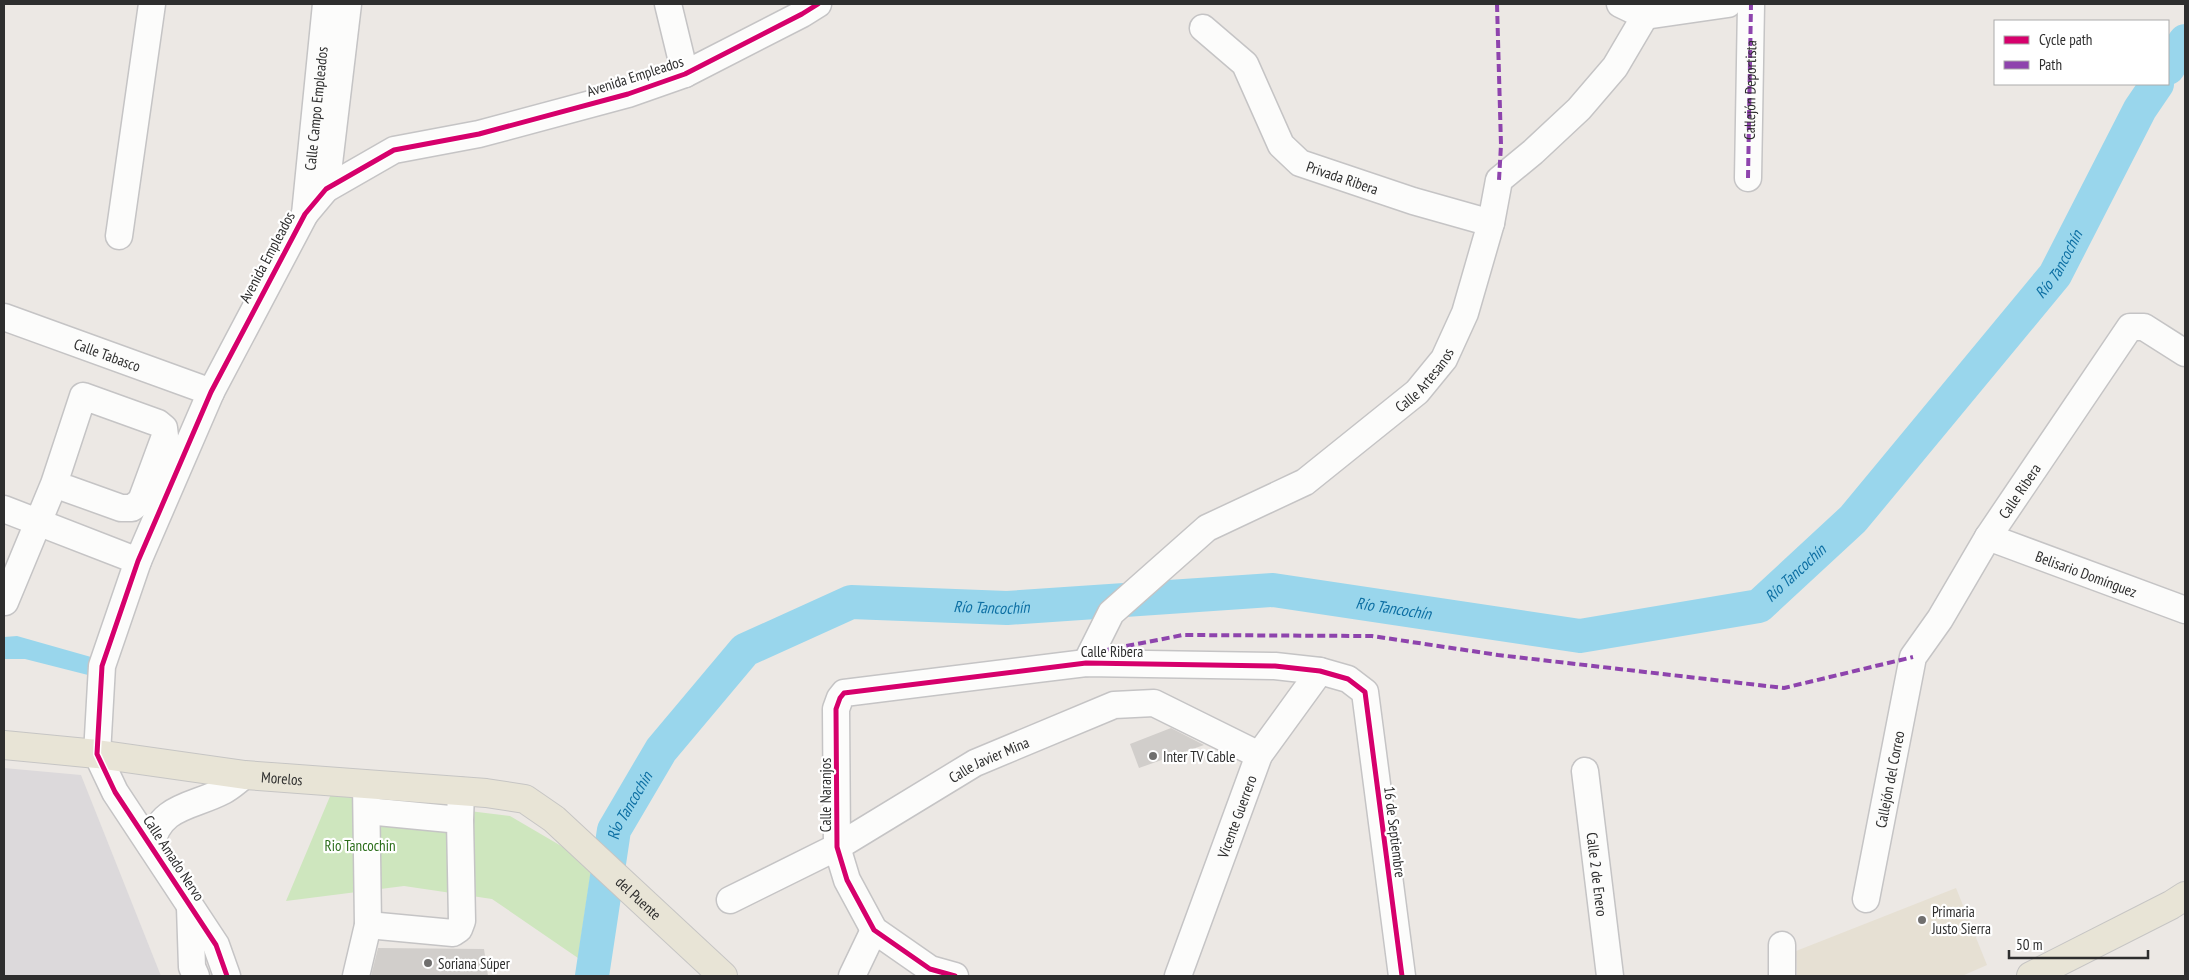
<svg xmlns="http://www.w3.org/2000/svg" width="2189" height="980" font-family="'PT Sans Narrow',sans-serif">
<style>
.industrial{fill:#dcd9db}
.education{fill:#e6e0d3}
.green{fill:#cee6be}
.water{fill:#99d6ec}
.lines{fill:none;stroke-linecap:round;stroke-linejoin:round}
.river{stroke:#99d6ec;stroke-width:34}
.building{fill:#d1cecb}
.minor-casing{stroke:#c5c4c5;stroke-width:29}
.major-casing{stroke:#c6c5c4;stroke-width:30}
.minor{stroke:#fcfcfb;stroke-width:26}
.major{stroke:#e8e4d6;stroke-width:28}
.quiet{stroke:#8e44ad;stroke-width:4;stroke-dasharray:8 4;stroke-linecap:butt}
.cycleway-casing{stroke:#fff;stroke-width:8}
.cycleway{stroke:#d6006c;stroke-width:5}
.poi-dot{fill:#706f6e;stroke:#fff;stroke-width:2}
.labels{text-anchor:middle;dominant-baseline:central;stroke-width:4.5;stroke-linejoin:round;paint-order:stroke}
.street-label{font-size:15px;fill:#2e2e2e;stroke:#fff}
.poi-label{font-size:15px;fill:#2e2e2e;stroke:#fff;text-anchor:start}
.park-label{font-size:15px;fill:#2c6e1b;stroke:#fff}
.water-label{font-size:16px;font-style:italic;fill:#0d6fa3;stroke:#fff}
</style>
<rect width="100%" height="100%" fill="#ece8e4"/>
<path class="industrial" d="M4 768 81 775 161 976H4Z"/>
<path class="education" d="M1956 888 1987 965 1962 976H1797L1796 951Z"/>
<path class="green" d="M331 794 510 816 592 864 578 958 492 899 404 886 286 901Z"/>
<path class="water" d="M17 636 91 657 88 675 25 659H4V637Z"/>
<g class="lines">
<g class="river">
<path d="M2168 68 2185 41"/>
<path id="s1" d="M592 976 614 830 661 750 745 650 851 602 1007 608 1273 590 1580 636 1759 606 1853 519 2055 275 2140 109 2157 84"/>
</g>
</g>
<path class="building" d="M1171 728 1204 745 1139 768 1130 744Z
M378 948 484 949 488 976H371Z"/>
<g class="lines">
<g class="minor-casing">
<g id="minor">
<path d="M668 4 685 74"/>
<path d="M1620 4 1645 16 1728 4"/>
<path id="s2" d="M1203 28 1245 64 1281 145 1300 163 1413 201 1491 223"/>
<path id="s3" d="M1748 178 1751 4"/>
<path d="M326 189 348 4"/>
<path id="s4" d="M305 214 326 4"/>
<path d="M119 236 152 4"/>
<path id="s5" d="M4 317 211 392"/>
<path d="M4 509 138 561"/>
<path id="s6" d="M1988 537 2185 610"/>
<path d="M5 602 54 484 83 396 158 423 164 428 165 436 141 501 132 508H121L54 484"/>
<path id="s7" d="M1086 663 1111 613 1207 528 1305 482 1417 392 1444 359 1465 313 1491 223 1499 180 1533 152 1579 109 1615 67 1645 16 1648 4"/>
<path id="s8" d="M1585 771 1610 976"/>
<path d="M367 811 460 820"/>
<path d="M151 846C159 805 193 807 223 791 231 787 238 780 245 775"/>
<path id="s9" d="M1866 899 1913 657 1940 619 1988 537 2130 327H2144L2185 353"/>
<path id="s10" d="M730 900 837 847 975 763 1114 705 1154 703 1259 755"/>
<path d="M190 907 192 967 196 976"/>
<path d="M368 925 453 933 459 929 462 921 460 820 461 791"/>
<path d="M1782 945V976"/>
<path d="M227 976 216 945 115 792 97 754 102 666 138 561 211 392 305 214 326 189 394 150 479 134 628 94 685 74 802 14 818 4"/>
<path d="M356 976 368 925 366 784"/>
<path d="M852 976 874 930"/>
<path d="M955 976 930 969 874 930 847 880 837 847 836 709 840 698 844 693 1086 663 1275 666 1320 671 1348 679 1365 692 1402 976"/>
<path id="s11" d="M1178 976 1259 755 1320 671"/>
</g>
</g>
<g class="major-casing">
<g id="major">
<path id="s12" d="M4 745 97 754 245 775 486 793 525 799 554 819 723 976"/>
<path d="M2031 976 2171 905 2185 896"/>
</g>
</g>
<use href="#minor" class="minor"/>
<use href="#major" class="major"/>
<path class="quiet" d="M1497 4 1501 145 1499 180
M1748 178 1751 4
M1091 653 1183 635 1372 636 1498 655 1784 688 1913 657"/>
<g class="cycleway-casing">
<path id="cycleway" d="M227 976 216 945 115 792 97 754 102 666 138 561 211 392 305 214 326 189 394 150 479 134 628 94 685 74 802 14 818 4
M955 976 930 969 874 930 847 880 837 847 836 709 840 698 844 693 1086 663 1275 666 1320 671 1348 679 1365 692 1402 976"/>
</g>
<use href="#cycleway" class="cycleway"/>
</g>
<g class="poi-dot">
<circle cx="1153" cy="756" r="5"/>
<circle cx="1922" cy="920" r="5"/>
<circle cx="428" cy="963" r="5"/>
</g>
<g class="labels">
<g class="street-label">
<text transform="translate(635 76) rotate(-18)">Avenida Empleados</text>
<text stroke="none"><textPath href="#s3" startOffset="88">Callejón Deportista</textPath></text>
<text stroke="none"><textPath href="#s4" startOffset="106">Calle Campo Empleados</textPath></text>
<text stroke="none"><textPath href="#s2" startOffset="215">Privada Ribera</textPath></text>
<text transform="translate(267 257) rotate(-62)">Avenida Empleados</text>
<text stroke="none"><textPath href="#s5" startOffset="110">Calle Tabasco</textPath></text>
<text stroke="none"><textPath href="#s7" startOffset="450">Calle Artesanos</textPath></text>
<text stroke="none"><textPath href="#s9" startOffset="444">Calle Ribera</textPath></text>
<text stroke="none"><textPath href="#s6" startOffset="105">Belisario Domínguez</textPath></text>
<text x="1112" y="651">Calle Ribera</text>
<text stroke="none"><textPath href="#s10" startOffset="295">Calle Javier Mina</textPath></text>
<text stroke="none"><textPath href="#s12" startOffset="280">Morelos</textPath></text>
<text stroke="none"><textPath href="#s9" startOffset="122">Callejón del Correo</textPath></text>
<text transform="translate(825 795) rotate(-90)">Calle Naranjos</text>
<text stroke="none"><textPath href="#s11" startOffset="170">Vicente Guerrero</textPath></text>
<text transform="translate(1395 832) rotate(83)">16 de Septiembre</text>
<text transform="translate(174 858) rotate(57)">Calle Amado Nervo</text>
<text stroke="none"><textPath href="#s8" startOffset="104">Calle 2 de Enero</textPath></text>
<text stroke="none"><textPath href="#s12" startOffset="675">del Puente</textPath></text>
</g>
<g class="poi-label">
<text x="1163" y="756">Inter TV Cable</text>
<text x="1932" y="911">Primaria<tspan x="1932" dy="17">Justo Sierra</tspan></text>
<text x="438" y="963">Soriana Súper</text>
</g>
<g class="park-label">
<text x="360" y="845">Rio Tancochin</text>
</g>
<g class="water-label">
<text stroke="none"><textPath href="#s1" startOffset="1858">Río Tancochín</textPath></text>
<text stroke="none"><textPath href="#s1" startOffset="1451">Río Tancochín</textPath></text>
<text stroke="none"><textPath href="#s1" startOffset="628">Río Tancochín</textPath></text>
<text stroke="none"><textPath href="#s1" startOffset="1032">Río Tancochín</textPath></text>
<text stroke="none"><textPath href="#s1" startOffset="176">Río Tancochín</textPath></text>
</g>
</g>
<rect width="2189" height="980" fill="none" stroke="#2e2e2e" stroke-width="10"/>
<rect x="1994" y="20" width="175" height="65" fill="#ffffff" stroke="#ababab"/>
<rect x="2004" y="36" width="25" height="8" fill="#d6006c" stroke="#ababab"/>
<text x="2039" y="45" font-size="15" fill="#2e2e2e">Cycle path</text>
<rect x="2004" y="61" width="25" height="8" fill="#8e44ad" stroke="#ababab"/>
<text x="2039" y="70" font-size="15" fill="#2e2e2e">Path</text>
<path d="M2009 950v8h139v-8" fill="none" stroke="#2e2e2e" stroke-width="2.5"/>
<text x="2016" y="950" font-size="15" fill="#2e2e2e" stroke="#ffffff" stroke-width="4" paint-order="stroke">50 m</text>
</svg>
